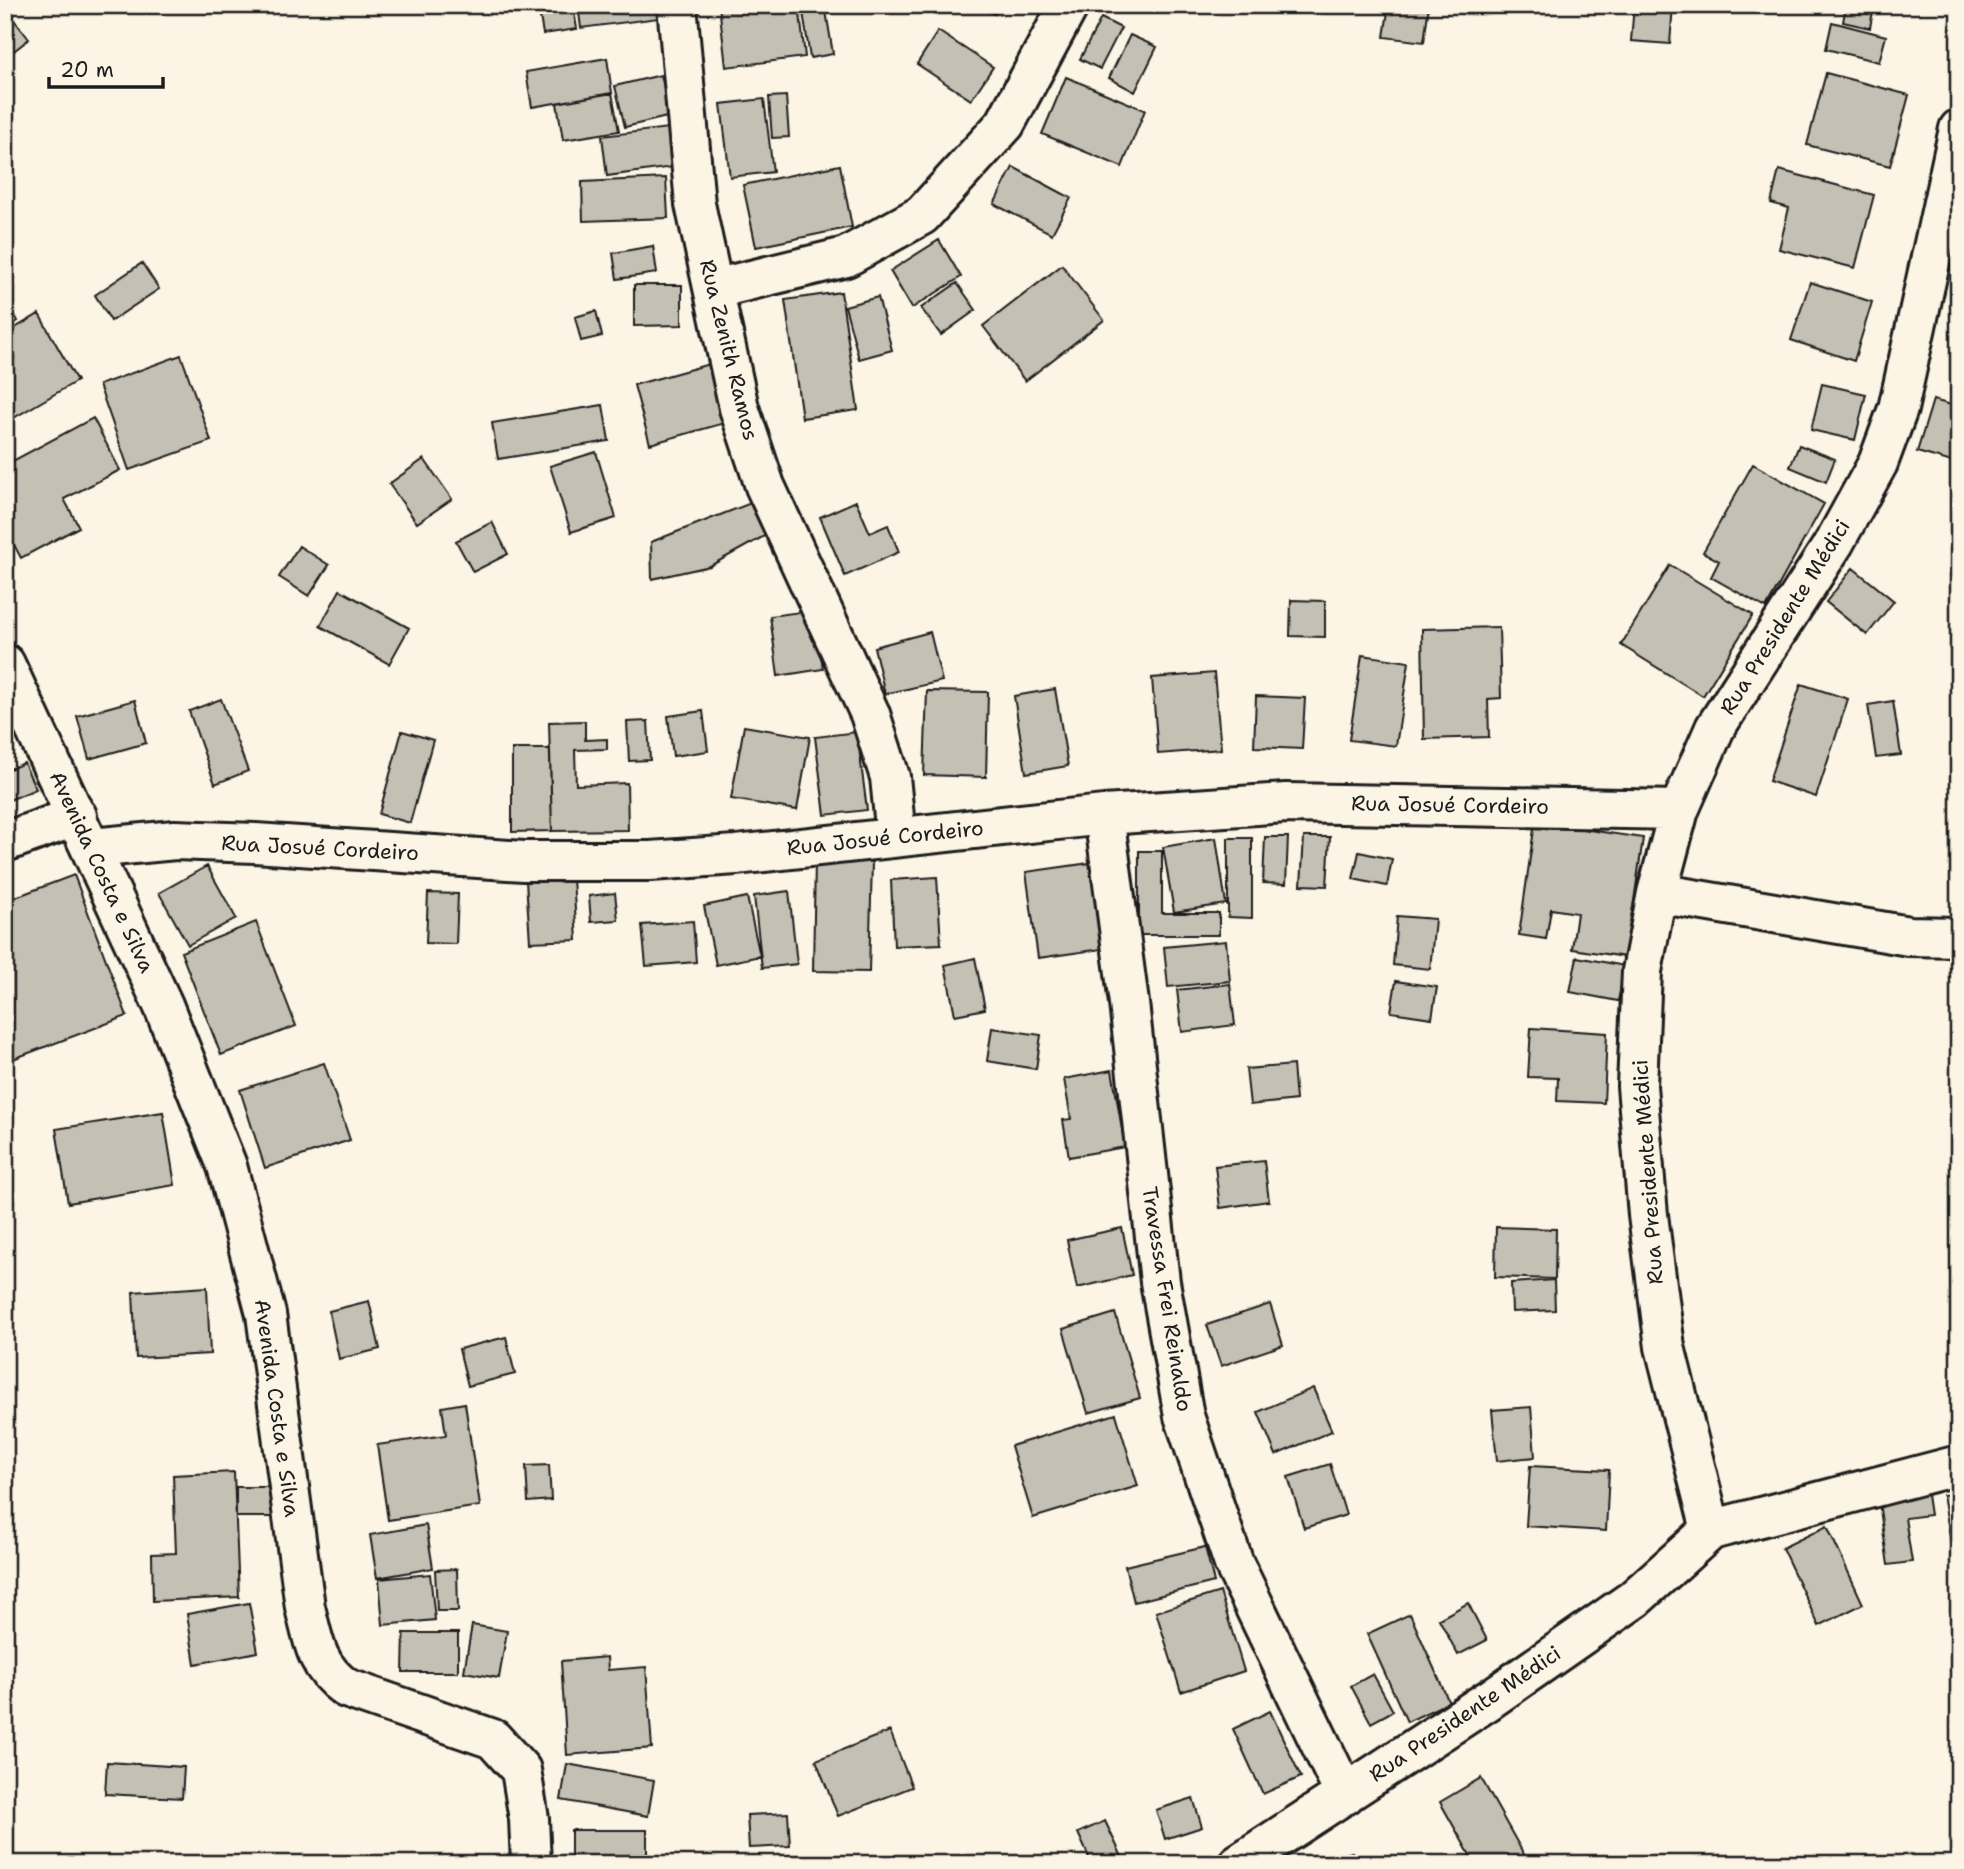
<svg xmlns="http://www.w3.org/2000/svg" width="1964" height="1869" font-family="'Shantell Sans',sans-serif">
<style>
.building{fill:#c4c0b3;stroke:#1c1c1c;stroke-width:2}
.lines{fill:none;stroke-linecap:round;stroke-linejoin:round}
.minor-casing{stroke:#1c1c1c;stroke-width:44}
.minor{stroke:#fcf5e5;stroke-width:38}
.labels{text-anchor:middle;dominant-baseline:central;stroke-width:6;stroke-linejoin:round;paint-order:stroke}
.street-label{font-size:21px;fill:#1c1c1c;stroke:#fcf5e5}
</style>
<rect width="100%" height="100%" fill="#fcf5e5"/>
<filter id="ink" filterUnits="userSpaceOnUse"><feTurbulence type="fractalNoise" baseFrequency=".0143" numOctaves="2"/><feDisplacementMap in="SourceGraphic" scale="14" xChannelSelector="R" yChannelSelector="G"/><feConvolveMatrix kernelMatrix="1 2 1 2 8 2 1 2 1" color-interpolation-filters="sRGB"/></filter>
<g filter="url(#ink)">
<path class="building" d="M538 5H573L577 29 543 34Z
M578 5H657L659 18 581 28Z
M719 5H799L805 57 726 67Z
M802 5H825L833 54 810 58Z
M969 5H997L995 14Z
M1389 5H1429L1424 42 1384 37Z
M1634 5H1673L1670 44 1631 41Z
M1846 5H1874L1870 28 1843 22Z
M7 11 29 39 5 58V12Z
M1101 18 1121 28 1100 69 1080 59Z
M1832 22 1886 36 1879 62 1826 49Z
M938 31 993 67 971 100 917 64Z
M1130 35 1157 47 1135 92 1109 78Z
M607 58 612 93 532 107 526 72Z
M1826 73 1909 95 1890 166 1807 145Z
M661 75 671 116 625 127 615 86Z
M1066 77 1145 110 1122 167 1042 134Z
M612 93 619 131 563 140 557 103Z
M786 96 789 137 772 138 769 97Z
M764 99 773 172 730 177 721 104Z
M668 128 673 167 607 176 602 136Z
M840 165 852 227 756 247 743 185Z
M1013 167 1071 198 1052 234 994 204Z
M1779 170 1874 195 1855 268 1779 249 1789 208 1771 203Z
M666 178 668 218 583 221 582 182Z
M939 240 961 277 912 308 890 271Z
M653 246 657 273 617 279 613 253Z
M142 263 159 289 111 321 95 295Z
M1062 265 1104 320 1025 381 983 326Z
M1810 282 1872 302 1854 361 1791 340Z
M957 283 976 310 941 335 921 308Z
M634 285H682V325L634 326Z
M841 292 858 410 802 418 785 300Z
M5 297 18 321 5 328Z
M878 297 892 350 859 359 845 306Z
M596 311 602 336 581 341 575 317Z
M39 314 77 381 5 423V334Z
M181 355 211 441 129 470 99 385Z
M713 363 728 422 650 444 634 385Z
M1822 384 1866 394 1855 440 1811 430Z
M1933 400 1959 407V464L1917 452Z
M603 405 609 441 498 459 492 423Z
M93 418 120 470 64 499 79 527 21 558 5 528V465Z
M1799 445 1835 459 1826 482 1790 467Z
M596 452 616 518 571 532 550 466Z
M424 459 452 499 417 523 389 484Z
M1753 464 1824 504 1766 608 1711 577 1719 561 1703 552Z
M756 501 768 534 710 566 652 579 651 542Z
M856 501 870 533 888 525 899 552 845 576 820 517Z
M492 522 508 554 473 572 456 541Z
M299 546 329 565 309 596 279 577Z
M1670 565 1753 615 1703 696 1621 645Z
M1853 568 1894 601 1867 635 1826 602Z
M340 590 409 628 389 664 320 626Z
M1291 600 1325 601V637L1290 636Z
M815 610 823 669 778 676 770 616Z
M1499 627 1501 698 1488 699 1489 737 1424 739 1422 629Z
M930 632 942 681 885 694 874 647Z
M1362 655 1409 662 1396 746 1349 740Z
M1214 673 1221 749 1158 754 1152 678Z
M1801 684 1848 699 1816 797 1769 781Z
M1055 689 1068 766 1026 773 1014 696Z
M927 691 988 692 986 777 924 775Z
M1256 696 1305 698 1302 749 1254 747Z
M221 699 248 771 215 784 189 711Z
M135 700 146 743 89 759 77 716Z
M1893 701 1901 755 1876 758 1868 705Z
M703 711 708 751 673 756 668 716Z
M585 721V740L607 739V749L575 750 576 785 627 783 628 830 552 831 549 722Z
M648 721 650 760 629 761 627 722Z
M744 726 810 737 797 810 731 799Z
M402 731 433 740 410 823 379 814Z
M857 732 867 810 825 815 815 737Z
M512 749H550L552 831 512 832Z
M24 763 36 789 5 802V771Z
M1535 822 1643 838 1626 957 1572 949 1577 913 1551 909 1546 939 1519 935Z
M1265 837H1288L1286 884 1263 883Z
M1304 837H1330L1327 886 1301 885Z
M1216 838 1226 904 1174 912 1163 847Z
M1228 838H1252V918L1228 917Z
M1139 851H1162V913H1219V935H1139Z
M1359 852 1392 859 1387 886 1353 879Z
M815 860 872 862 869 972 813 971Z
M1090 863 1102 949 1038 958 1026 872Z
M207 866 236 918 188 945 159 893Z
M74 875 127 1016 5 1062V901Z
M937 877 941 944 894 946 891 880Z
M573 879 577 940 530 942 526 881Z
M789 891 797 964 762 968 754 896Z
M428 893 458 894 456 944 426 943Z
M615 893 618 920 591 922 589 896Z
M747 897 760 956 716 965 704 906Z
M1397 916 1435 919 1430 969 1393 965Z
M693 921 696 962 646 966 642 925Z
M256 922 296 1026 221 1055 181 952Z
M1226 941 1230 981 1168 987 1164 947Z
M1577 957 1625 966 1618 1001 1570 992Z
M975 958 985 1009 955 1015 945 965Z
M1396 981 1437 987 1432 1018 1391 1012Z
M1230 984 1235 1025 1182 1032 1177 990Z
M992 1028 1041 1035 1036 1069 987 1061Z
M1531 1028 1607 1033 1604 1103 1557 1101 1558 1078 1528 1077Z
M324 1063 350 1140 265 1168 240 1090Z
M1293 1065 1296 1100 1250 1105 1246 1069Z
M1112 1070 1125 1147 1069 1157 1063 1120 1071 1119 1064 1079Z
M163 1112 175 1185 68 1203 56 1129Z
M1264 1161 1269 1201 1220 1208 1215 1166Z
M1496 1227 1556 1229 1555 1279 1495 1277Z
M1122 1228 1132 1275 1077 1288 1067 1240Z
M1554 1280 1555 1310 1512 1312 1511 1283Z
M207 1287 210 1354 136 1358 133 1292Z
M369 1301 380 1349 339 1359 329 1311Z
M1270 1304 1283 1345 1221 1366 1207 1325Z
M1115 1313 1140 1398 1088 1413 1063 1329Z
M506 1337 515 1374 468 1386 459 1349Z
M1313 1388 1332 1431 1276 1455 1258 1412Z
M465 1403 480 1506 388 1520 377 1445 446 1435 442 1407Z
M1531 1407 1535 1457 1497 1461 1492 1410Z
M1116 1414 1138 1486 1033 1518 1011 1446Z
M1330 1464 1346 1515 1304 1528 1288 1477Z
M549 1465 551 1500 528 1502 526 1466Z
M1530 1466 1609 1470 1606 1531 1526 1526Z
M234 1472 239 1597 153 1601 152 1554 176 1553 173 1475Z
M236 1487H275L276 1517H236Z
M1959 1493V1548L1952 1549 1943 1495Z
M1927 1495 1930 1515 1905 1518 1912 1562 1888 1565 1879 1502Z
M426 1525 433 1568 377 1578 370 1535Z
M1827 1526 1863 1604 1819 1626 1782 1548Z
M1205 1547 1214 1582 1134 1602 1125 1566Z
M457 1569 458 1611H437L435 1570Z
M430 1574 435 1620 383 1625 379 1579Z
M1220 1592 1244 1671 1181 1692 1156 1612Z
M249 1603 258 1652 195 1664 187 1614Z
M1468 1603 1487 1640 1458 1655 1439 1619Z
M1410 1614 1449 1702 1407 1722 1367 1634Z
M472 1625 507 1631 499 1678 464 1672Z
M404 1633H458V1672H403Z
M607 1657 608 1670 646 1667 652 1748 567 1755 561 1661Z
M1373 1674 1393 1711 1371 1723 1351 1686Z
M1270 1711 1301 1777 1263 1794 1233 1729Z
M890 1731 912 1787 838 1816 816 1760Z
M107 1762 184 1767 182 1798 105 1794Z
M567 1764 654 1780 648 1816 561 1800Z
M1481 1778 1526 1858 1515 1864H1475L1440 1802Z
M1193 1798 1202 1827 1165 1839 1156 1810Z
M788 1813 790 1846 749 1848 747 1815Z
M1105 1821 1124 1861 1120 1864H1092L1078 1833Z
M571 1830H647V1864H571Z
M1352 1852 1355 1864H1324L1323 1861Z"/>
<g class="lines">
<g class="minor-casing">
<path id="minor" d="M677 5 695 204 739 408 765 486 870 714 890 777 896 837
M714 289 846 257 922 215 1005 124 1069 5
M5 664 163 1005 227 1166 266 1314 305 1607C313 1640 316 1667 346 1688L493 1739 521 1770 529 1819 531 1864
M1104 815 1129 1003 1160 1282 1184 1416 1234 1564 1345 1795
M5 842 77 816
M92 848 175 840 255 843 524 861H650L736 855 1104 815 1286 803 1679 810
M1657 893 1909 936 1959 937
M1711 1530 1665 1347 1648 1215 1637 1086 1642 971 1657 893 1679 810 1715 728 1834 543 1878 463 1898 409 1959 129
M1238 1864 1489 1700 1634 1599 1711 1530 1959 1465"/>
</g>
<use href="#minor" class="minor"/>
</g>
</g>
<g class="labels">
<g class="street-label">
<text transform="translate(729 350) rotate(76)">Rua Zenith Ramos</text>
<text transform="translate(1785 617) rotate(-58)">Rua Presidente Médici</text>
<text transform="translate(1450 805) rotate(1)">Rua Josué Cordeiro</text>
<text transform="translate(885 838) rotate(-6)">Rua Josué Cordeiro</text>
<text transform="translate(320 848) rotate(3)">Rua Josué Cordeiro</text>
<text transform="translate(102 872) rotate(65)">Avenida Costa e Silva</text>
<text transform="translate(1648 1172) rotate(-94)">Rua Presidente Médici</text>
<text transform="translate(1167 1299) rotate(81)">Travessa Frei Reinaldo</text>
<text transform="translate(277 1408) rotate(82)">Avenida Costa e Silva</text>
<text transform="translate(1465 1714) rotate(-34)">Rua Presidente Médici</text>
</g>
</g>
<rect width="1964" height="1869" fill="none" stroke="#fcf5e5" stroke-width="28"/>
<rect x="14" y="14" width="1936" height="1841" fill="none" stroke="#1c1c1c" stroke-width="2.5" filter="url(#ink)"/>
<path d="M49 77v10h114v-10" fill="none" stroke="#1c1c1c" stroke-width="3.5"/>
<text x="60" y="77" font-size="21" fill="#1c1c1c" stroke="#fcf5e5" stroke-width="5" paint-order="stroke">20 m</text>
</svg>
